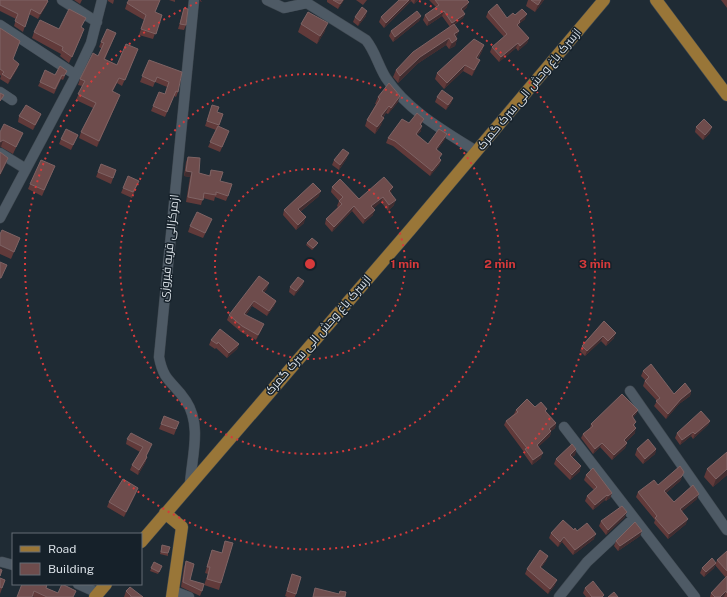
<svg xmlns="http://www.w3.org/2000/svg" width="727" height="597" font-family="'Public Sans',Cairo,sans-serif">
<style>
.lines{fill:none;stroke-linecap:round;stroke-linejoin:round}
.minor-casing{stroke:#3f4850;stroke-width:11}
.major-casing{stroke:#3f4850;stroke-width:13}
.minor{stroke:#4e5a65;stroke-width:10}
.major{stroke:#997638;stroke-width:12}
.wall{fill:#613a3a}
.shaded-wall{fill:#412d30}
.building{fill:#6e4c4c;stroke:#7e6364}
.ring{fill:none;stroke:#d63a3b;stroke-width:2;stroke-dasharray:2 4}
.labels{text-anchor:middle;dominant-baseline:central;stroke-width:3;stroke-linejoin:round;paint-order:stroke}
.street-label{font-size:12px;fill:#d8dfe5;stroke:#16212a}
.centre{fill:#d63a3b;stroke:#16212a;stroke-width:2}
.ring-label{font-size:12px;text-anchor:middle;font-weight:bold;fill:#d63a3b;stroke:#16212a;stroke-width:3;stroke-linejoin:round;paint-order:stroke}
</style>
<rect width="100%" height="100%" fill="#1f2b34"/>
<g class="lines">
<g class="minor-casing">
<path id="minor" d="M62 0 97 22
M267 0 284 8 307 3 366 40C375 51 378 65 386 78 407 110 444 131 476 151
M0 25 76 75
M0 92 12 100
M0 153 26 169
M0 218 76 75 91 43 102 0
M630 391 727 530
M564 427 695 597
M190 484C192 456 202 425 186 401 173 381 164 383 159 357L194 0
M2 562 13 565
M78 584 98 593
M173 591 189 597
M559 597 587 562 634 518"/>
</g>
<g class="major-casing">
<path id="major" d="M656 0 727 95
M165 513 182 527 172 597
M141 542 410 230 604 0
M95 597 106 584"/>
</g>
<use href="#minor" class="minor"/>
<use href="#major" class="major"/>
</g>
<path class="wall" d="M0 0 48 1 46 6 38 19 29 14 23 32 14 26 16 19 0 11Z
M74 0H82L80 4Z
M108 0H114L113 4 108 1Z
M160 0 155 12 162 15 153 39 139 35 144 20 125 9 127 3Z
M169 0H175V2Z
M327 0H344L338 9 327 2Z
M356 0H367L363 5Z
M399 0H418L414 4 411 1 384 28 379 22 381 17Z
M429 0H467V7L463 11 465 14 463 18 454 25 456 37 457 39 455 46 449 49 446 45 417 64 398 83 393 77 396 70 450 27 442 16 427 26 423 20 425 15 436 7Z
M528 0H544L535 12 526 6Z
M721 0H727V8Z
M184 8 186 25 184 30 178 29Z
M488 12 507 18 515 15 525 19 520 23 519 27 529 38 527 43 518 51 516 48 499 62 490 52 492 47 504 37 486 17Z
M366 16 358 26 353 22 355 17Z
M421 16 419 21 393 42 389 36 391 31Z
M83 24 81 27 82 35 69 63 60 56 61 54 32 38 34 32 59 29Z
M301 24 325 31 317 44 298 32Z
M0 28 13 59 19 64 17 69 8 84 0 79 1 76 0 75Z
M116 33 105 59 117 65 136 54 122 86 117 83 113 91 118 100 97 147 79 138 81 132 93 108 76 100 82 86 78 85 80 79 98 56 102 49 99 47 101 42Z
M484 45 482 51 478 59 477 66 472 76 463 71 444 89 435 79 437 73Z
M149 60 178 92 176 97 174 96 165 117 151 111 153 106 165 94 167 87 155 82 153 87 140 82Z
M60 66 65 76 63 80 61 79 54 94 38 86 40 82 55 75Z
M378 97 398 102 388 114 386 113 383 118 381 125 375 134 365 126 367 120 376 104H375Z
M437 97 453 98 451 103 446 110 435 102Z
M212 105 217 112 223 114 219 126 227 136 220 152 208 147 216 130 205 126Z
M41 114 39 119 33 130 18 122 19 116Z
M424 119 421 125V131L417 135 428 144 445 139 437 150 440 159 441 160 439 165 430 176 393 146 386 143 388 138 409 123Z
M696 127 710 133 703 140 695 132Z
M0 132 23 133 20 139 13 154 1 147H0Z
M78 135 71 150 59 144 61 139Z
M188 157 199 173 209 176 211 170 220 181 228 196 226 201 215 197 214 201 203 198 201 205 186 202 190 177 184 176 186 162Z
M347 158 339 170 332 165 334 160Z
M101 164 116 170 111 184 96 177Z
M53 171 42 196 28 189 30 184Z
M139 181 132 198 121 193 123 188Z
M332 187 359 199 391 192 394 205 388 211 381 202 373 208V215L363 224 352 211 332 232 325 224 326 219 338 207 337 206 339 201 331 192Z
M319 196 300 212 304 223 296 230 283 215 284 210Z
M210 224 203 238 188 232 190 226Z
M0 234 20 238 11 259 0 254Z
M307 243 317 245 312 250 306 245Z
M304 281 302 286 294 296 289 292 290 287Z
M267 289 264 292 276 301 274 306 267 316 252 306 246 315 262 329 256 340 241 332 227 320 229 315Z
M604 321 614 338 606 346 601 341 585 356 580 351 582 346Z
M211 340 239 344 237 349 227 358 216 348 215 349 209 345Z
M643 371 674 394 691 391 690 396 679 404 666 419 654 406 657 401 643 386 645 380 641 376Z
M535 407 546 411 556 423 555 428 551 431 550 436 538 447 541 458 532 465 524 454V452L504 425 506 421 514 414 516 410Z
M638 410 636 414 633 418 635 426V433L626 442 627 443 625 448 612 460 600 447 593 454 581 438 583 434 590 428 591 424Z
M164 416 179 422 174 435 159 429Z
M710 421 708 425 693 439 691 436 680 445 675 438 677 433Z
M127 439 150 449 146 457H147L145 463 138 475 130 470 132 465 140 452 126 444Z
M576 449 575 455 572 457 580 471 570 480 554 464 556 459Z
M637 449H656L655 454 643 464 635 455Z
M727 452V475L713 487 704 477 707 469Z
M586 475 612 493 610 498 606 501 605 500 593 510 585 501 587 496 594 490 584 480Z
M682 477 680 481 666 493 674 502 697 499 682 511 686 524 668 539 654 523 655 520 636 497 638 492 658 485Z
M136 493 124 517 107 507 109 502Z
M625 517 606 535 599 526 601 521Z
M574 530 594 539 573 555 562 542 558 547 549 538 551 533Z
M640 536 618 551 614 546 616 541Z
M225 541 221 583 219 590 204 585 208 574 205 573 212 550 222 553Z
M162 545 168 553V556L160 554Z
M727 551V597H710L711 593 726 578 715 565 714 568 704 577 700 573 702 568 716 563 717 560Z
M548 556 546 561 541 568 555 585 548 594 525 574 527 569Z
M186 561 190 580 202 591 200 596 181 587 184 567Z
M154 562 162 566 158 574 150 571Z
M292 574 301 577 295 597H287L285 596Z
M0 578 5 580 0 594Z
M21 584 46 588 58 593 74 597H34L32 596Z
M585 588 604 597H586L583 593Z
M126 591 143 597H124Z"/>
<path class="shaded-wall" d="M343 0H344L338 9 340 4Z
M409 0H411V1L384 28 386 23Z
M415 0H418L414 4Z
M541 0H544L535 12 538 5Z
M48 1 46 6 38 19 40 14Z
M469 2 467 7 459 14 461 9Z
M367 11 366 16 358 26 360 21Z
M444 11 442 16 427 26 429 21Z
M465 14 463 18 450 27 452 23Z
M527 14 525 19 520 23 519 27 515 30 519 21Z
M421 16 419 21 393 42 395 37Z
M328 23 325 31 317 44 320 36Z
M459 31 456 38 454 34Z
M449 38 446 45 417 64 398 83 400 76 420 57Z
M529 38 527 43 518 51 520 46Z
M457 39 455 46 449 49 452 43Z
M518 43 516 48 499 62 501 57Z
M484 45 482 51 474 65 476 58Z
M480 60 472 76 474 70Z
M19 64 17 69 8 84 10 79Z
M465 65 463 71 444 89 447 83Z
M120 95 118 100 97 147 99 141Z
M400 96 398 102 388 114 391 108Z
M453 98 451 103 446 110 448 105Z
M389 106 386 113 379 123 381 116Z
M41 114 39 119 33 130 35 125Z
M384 118 381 125 375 134 377 127Z
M422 126 421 131 414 139 416 134Z
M712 127 710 133 703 140 705 135Z
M447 134 445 139 434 154 436 149Z
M3 140 1 147H0V142Z
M349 153 347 158 339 170 340 165Z
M8 158 6 164 0 176V174Z
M441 160 439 165 430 176 432 171Z
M186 171 192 172 190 177 184 176Z
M393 187 391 192 387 196 389 191Z
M321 191 319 196 296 215 298 209Z
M383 197 381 202 370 212 371 206Z
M396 200 394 205 388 211 389 205Z
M354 206 352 211 332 232 334 227Z
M375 210 373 215 363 224 365 219Z
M306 217 304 223 296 230 298 225Z
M304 281 302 286 294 296 296 291Z
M269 283 267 289 261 297 262 291Z
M254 301 252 306 243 319 244 314Z
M276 301 274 306 267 316 269 311Z
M264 324 262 329 256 340 258 335Z
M616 333 614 338 606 346 608 341Z
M603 336 601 341 585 356 587 351Z
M239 344 237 349 227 358 229 353Z
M691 391 690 396 679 404 666 419 668 414 681 399Z
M638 410 636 414 630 421 632 416Z
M710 421 708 425 693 439 695 434Z
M556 423 555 428 548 434 549 429Z
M636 428 635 433 623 445 624 440Z
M551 431 550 436 535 450 537 445Z
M693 432 691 436 680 445 682 440Z
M602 443 600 447 593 454 595 449Z
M627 443 625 448 612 460 614 455Z
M576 449 575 455 569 460 570 455Z
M656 449 655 454 643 464 645 459Z
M543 453 541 458 532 465 533 460Z
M147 457 145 463 138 475 139 470Z
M581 466 580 471 570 480 572 475Z
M727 469V475L713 487 716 479Z
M684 472 680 481 662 496 664 491Z
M138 488 136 493 124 517 126 512Z
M612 493 610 498 606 501 608 496Z
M699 494 697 499 679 514 680 509Z
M607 495 605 500 593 510 595 505Z
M627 512 625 517 606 535 608 530Z
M688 519 686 524 668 539 669 534Z
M642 531 640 536 618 551 620 546Z
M596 534 594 539 573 555 575 550Z
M564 537 562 542 558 547 560 542Z
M548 556 546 561 538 572 540 567Z
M716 563 714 568 704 577 706 572Z
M557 580 555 585 548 594 550 589Z
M726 591 724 597H720Z"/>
<path class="building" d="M0 0H47L48 1 40 14 31 9 25 27 15 21 18 14 0 5Z
M129 0H160L155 12 162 15 156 34 141 29 146 15 127 3Z
M333 0H343L340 4Z
M399 0H409L386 23 381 17Z
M435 0H467L469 2 461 9 465 14 452 23 444 11 429 21 425 15 439 5Z
M531 0H541L538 5Z
M497 4 507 18 513 13 515 15 522 9 527 14 519 21 520 22 517 25 529 38 520 46 518 43 501 57 492 47 507 34 488 12Z
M362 7 367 11 360 21 355 17Z
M184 8 188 9 186 25 180 24Z
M69 9 86 18 81 27 84 29 72 57 62 50 63 47 34 32 40 20 59 29Z
M417 11 421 16 395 37 391 31Z
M308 12 328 23 320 36 301 24Z
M454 24 459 31 454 34 457 39 452 43 449 38 420 57 400 76 396 70 413 52Z
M0 28 20 41 13 59 19 64 10 79 2 74 4 72 0 69Z
M107 29 116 33 104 59 117 65 126 44 138 49 125 80 119 78 112 91 120 95 99 141 81 132 96 103 78 94 85 81 80 79 93 53 98 56 104 43 101 42Z
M474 39 484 45 476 58 480 60 474 70 465 65 447 83 437 73Z
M149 60 182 72 178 92 176 91 167 112 153 106 159 92 165 94 169 82 157 77 155 82 142 76Z
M60 66 67 71 64 76 62 75 55 89 40 82 45 70 55 75Z
M389 83 400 96 391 108 389 106 381 116 384 118 377 127 367 120 380 99 378 97Z
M442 90 453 98 448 105 437 97Z
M0 93 4 95 0 101Z
M26 105 41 114 35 125 19 116Z
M212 105 219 107 217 112 223 114 219 125 207 121Z
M417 113 424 119 420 124 422 126 416 134 428 144 439 129 447 134 436 149 442 154 439 158 441 160 432 171 395 141 388 138 402 119 409 123Z
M704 119 712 127 705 135 696 127Z
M4 124 23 133 16 147 3 140 0 142V132Z
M218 126 229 131 222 147 210 142Z
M66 129 78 135 73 145 61 139Z
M343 149 349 153 340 165 334 160Z
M0 152 8 158 0 174Z
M188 157 200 158 199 173 210 176 211 170 223 172 220 181 232 184 228 196 216 192V195L204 193 203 200 188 197 192 172 186 171Z
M41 160 55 166 44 190 30 184Z
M101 164 116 170 113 178 98 172Z
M128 176 139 181 133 192 123 188Z
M384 177 393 187 389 191 396 200 389 205 383 197 371 206 375 210 365 219 354 206 334 227 326 219 342 204 339 201 343 197 332 187 340 179 359 199Z
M313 183 321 191 298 209 306 217 298 225 284 210Z
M197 212 212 219 205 233 190 226Z
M2 230 20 238 14 252 0 245V234Z
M312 238 318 243 313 248 307 243Z
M0 262 7 265 1 278H0Z
M259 276 269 283 262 291 276 301 269 311 254 301 244 314 264 324 258 335 242 326 229 315Z
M298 277 304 281 296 291 290 287Z
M604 321 616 333 608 341 603 336 587 351 582 346Z
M220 329 239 344 229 353 218 342 217 344 211 340Z
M651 364 674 394 685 383 691 391 681 399 668 414 656 401 660 398 645 381 649 377 643 371Z
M622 394 638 410 632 416 636 422 633 425 636 428 624 440 627 443 614 455 602 443 595 449 583 434 593 426 591 424Z
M527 399 535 407 541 402 547 409 545 411 556 423 549 429 551 431 537 445 543 453 533 460 525 449 527 448 506 421 518 412 516 410Z
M701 411 710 421 695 434 693 432 682 440 677 433Z
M164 416 179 422 176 429 161 424Z
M131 433 152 444 146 456 147 457 139 470 132 465 143 447 127 439Z
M648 439 656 449 645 459 637 449Z
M572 444 576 449 570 455 581 466 572 475 556 459Z
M727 452V469L716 479 707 469Z
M680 466 684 472 682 476 664 491 674 502 693 485 699 494 680 509 688 519 669 534 655 518 657 516 638 492 654 480 658 485Z
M593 468 612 493 608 496 607 495 595 505 587 496 597 487 586 475Z
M123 479 138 488 126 512 109 502Z
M622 506 627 512 608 530 601 521Z
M563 520 574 530 575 528 577 531 587 523 596 534 575 550 564 537 560 542 551 533Z
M635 522 642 531 620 546 616 541Z
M225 541 233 543 221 583 207 579 210 567H207L212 550 222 553Z
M162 545 170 547 168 553 161 552Z
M540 550 548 556 540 567 557 580 550 589 527 569Z
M727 551V571L717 560Z
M712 558 716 563 706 572 702 568Z
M186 561 194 564 190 580 204 584 202 591 183 582Z
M154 562 162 566 159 572 151 568Z
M0 569 2 570 0 576Z
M292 574 301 577 296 594 287 591Z
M727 576V593L726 591 720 597H715L711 593Z
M0 578 5 580 2 588 0 587Z
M593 581 604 595 602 597H592L585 588Z
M22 584H47L46 588 58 593 62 584 76 591 73 597H47L34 591 32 597H17Z
M130 587 143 597H131V596L126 591Z
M315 588 339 594 340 591 346 592 345 597H313Z
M614 592 618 597H608Z"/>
<g class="ring">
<circle cx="310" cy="264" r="95"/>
<circle cx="310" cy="264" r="190"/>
<path d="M419 1A285 285 0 1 1 201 1"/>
</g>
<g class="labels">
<g class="street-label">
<text transform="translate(529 89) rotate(-50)">ازسرک باغ وحش الی سرک گمرک</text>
<text transform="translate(169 248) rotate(-84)">ازمرکزالی قریه فیروزی</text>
<text transform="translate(318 335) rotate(-49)">ازسرک باغ وحش الی سرک گمرک</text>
</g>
</g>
<circle cx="310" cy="264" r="6" class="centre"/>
<g class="ring-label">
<text x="405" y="268">1 min</text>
<text x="500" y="268">2 min</text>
<text x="595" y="268">3 min</text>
</g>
<rect x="12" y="533" width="130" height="52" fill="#16212a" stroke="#646d75"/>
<rect x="20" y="546" width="20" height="6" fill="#997638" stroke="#646d75"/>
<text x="48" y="553" font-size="12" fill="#d8dfe5">Road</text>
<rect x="20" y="563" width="20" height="12" fill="#6e4c4c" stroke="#646d75"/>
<text x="48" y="573" font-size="12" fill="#d8dfe5">Building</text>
</svg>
